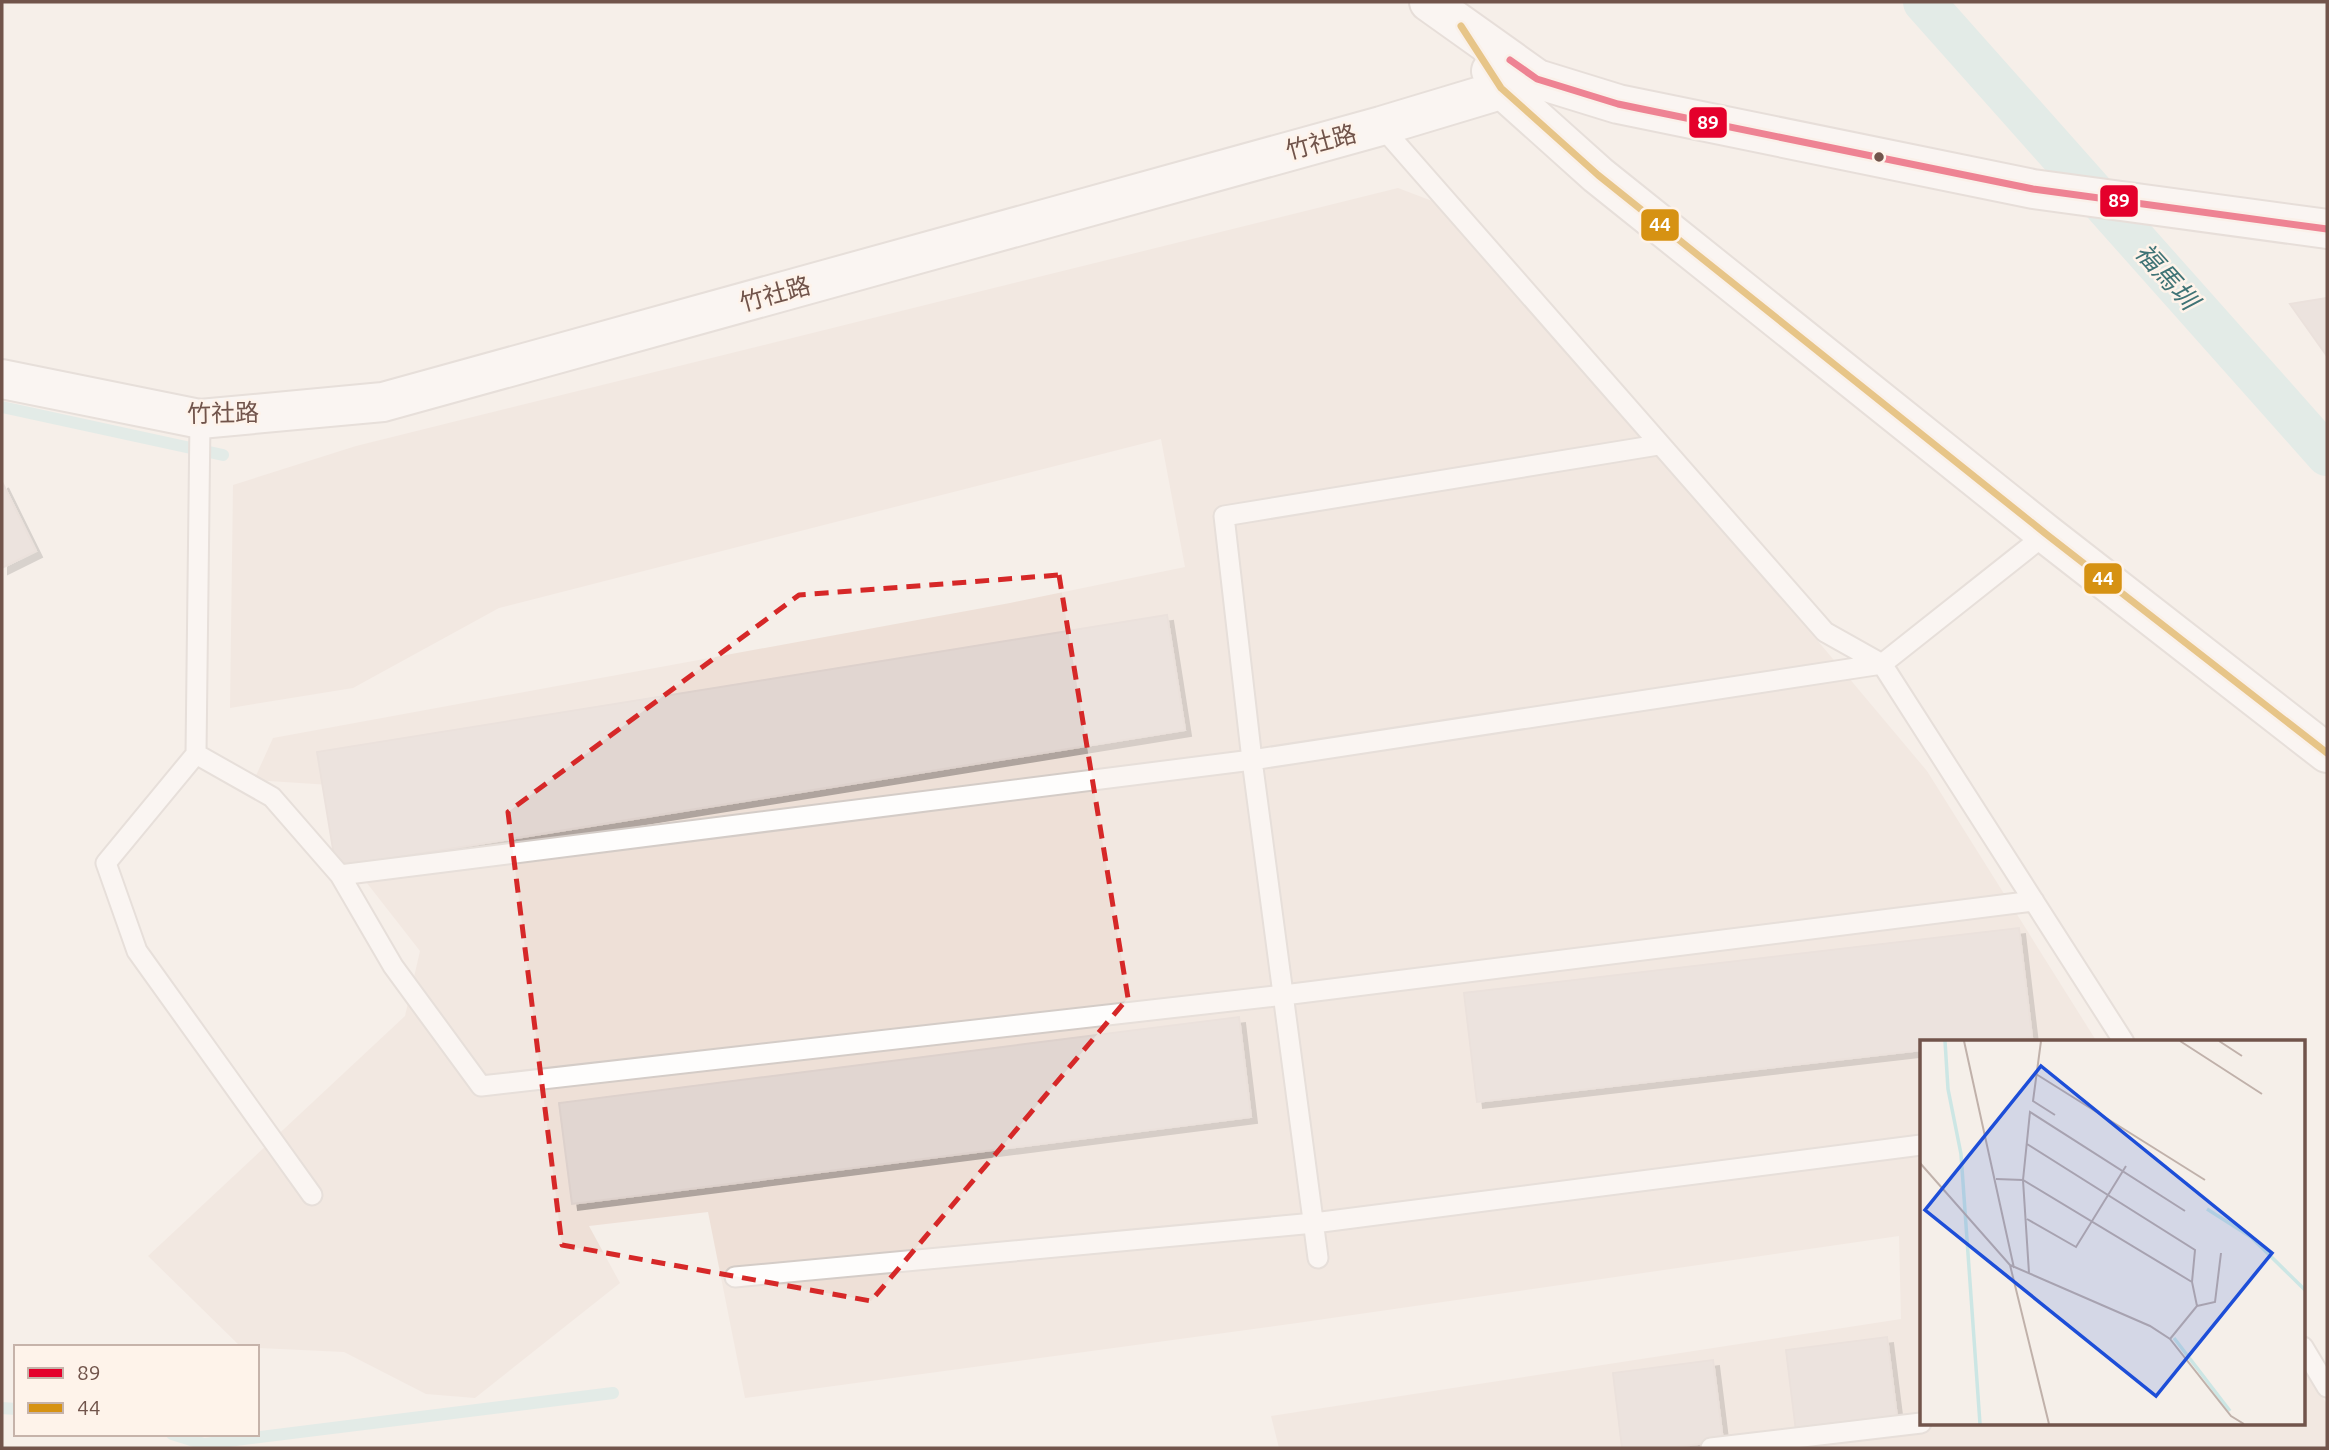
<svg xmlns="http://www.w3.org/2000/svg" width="2329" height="1450" font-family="Ubuntu,'Noto Sans TC',sans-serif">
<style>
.residential{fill:#eee0d7}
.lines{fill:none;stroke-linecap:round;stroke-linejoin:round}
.stream{stroke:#cce6e4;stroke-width:12}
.canal{stroke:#cce6e4;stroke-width:42}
.building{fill:#e1d6d1;stroke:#ddd1cc;stroke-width:2;filter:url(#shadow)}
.lane-casing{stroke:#d4ccc7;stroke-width:23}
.street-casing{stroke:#d4ccc7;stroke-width:42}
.secondary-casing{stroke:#d4cbc6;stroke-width:42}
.lane{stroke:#fefdfc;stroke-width:19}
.street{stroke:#fefdfc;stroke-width:38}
.secondary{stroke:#fefdfc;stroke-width:38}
.bus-1-casing{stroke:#fef3ea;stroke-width:12}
.bus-2-casing{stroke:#fef3ea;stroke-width:12}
.bus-1{stroke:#e4002b;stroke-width:7}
.bus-2{stroke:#d69213;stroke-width:7}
.marked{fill:none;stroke:#d62828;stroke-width:5;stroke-dasharray:14 9;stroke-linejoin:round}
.bus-dot{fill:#71544b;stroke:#fef3ea;stroke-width:2.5}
.labels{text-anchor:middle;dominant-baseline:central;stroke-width:5;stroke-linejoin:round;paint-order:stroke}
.street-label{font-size:24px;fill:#71544b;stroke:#fef3ea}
.water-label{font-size:26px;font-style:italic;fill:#407476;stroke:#fef3ea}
.inset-river{fill:none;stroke:#cce6e4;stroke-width:3.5}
.inset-road{fill:none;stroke:#c0b1aa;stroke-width:2}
.view{fill:#1d4ed8;fill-opacity:0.15;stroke:#1d4ed8;stroke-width:3.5}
.inset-edge{fill:none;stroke:#71544b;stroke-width:3.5}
.line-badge{stroke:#fef3ea;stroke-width:2.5}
.badge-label{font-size:19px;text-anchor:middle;font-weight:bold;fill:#fff}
</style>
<defs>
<filter id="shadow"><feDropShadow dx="6" dy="6" stdDeviation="0" flood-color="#0004"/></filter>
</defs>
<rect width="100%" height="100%" fill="#f5efe9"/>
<path class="residential" d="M1398 188 1456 210 1927 771 2097 1042H1921V1424H2303V1367L2327 1404V1448H1279L1271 1416 1901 1319 1899 1236 1297 1323 745 1398 708 1212 589 1226 620 1283 475 1398 426 1394 344 1352 241 1347 148 1256 405 1016 420 951 363 878 330 785 254 780 273 738 1010 603 1185 567 1161 439 499 608 353 688 230 708 233 485 356 446Z"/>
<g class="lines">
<path class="stream" d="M2 407 223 455
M2 1408 16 1409
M172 1434 204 1444 613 1393"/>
<path class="canal" d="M1924 2 2327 455"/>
</g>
<path class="building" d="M2327 298V356L2290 304Z
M2 482 36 551 2 568Z
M1167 615 1185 730 336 867 317 752Z
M2019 928 2032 1037 1983 1042H1921V1050L1477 1102 1464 993Z
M1239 1017 1251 1117 572 1204 559 1103Z
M1887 1337 1897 1417 1796 1431 1786 1350Z
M1713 1360 1723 1441 1666 1448H1622L1613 1373Z"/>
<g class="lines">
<g class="lane-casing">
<path id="lane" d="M1381 126 1825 632 1882 664 2124 1042
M200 419 196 754 272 797 340 875 393 966 481 1086 1284 995 2034 901
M196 754 106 863 137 951 312 1195
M340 875 1252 760 1882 664 2046 534
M1318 1258 1252 760 1224 516 1658 445
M735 1277 1314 1223 1921 1145
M2303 1347 2327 1387
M1711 1448 1921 1423"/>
</g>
<g class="street-casing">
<path id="street" d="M1491 71 1501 88 1598 175 2046 534 2327 753
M2 379 200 419 383 402 1381 126 1537 79"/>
</g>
<g class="secondary-casing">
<path id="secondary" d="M1429 2 1537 79 1618 104 2033 189 2327 229"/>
</g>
<use href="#lane" class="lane"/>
<use href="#street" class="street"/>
<use href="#secondary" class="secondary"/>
<g class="bus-1-casing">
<path id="bus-1" d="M1510 60 1537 79 1618 104 1642 109 2033 189 2327 229"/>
</g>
<g class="bus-2-casing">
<path id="bus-2" d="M1461 26 1501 88 1598 175 2046 534 2327 753"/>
</g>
<use href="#bus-1" class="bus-1"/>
<use href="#bus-2" class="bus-2"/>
</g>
<path d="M0 0H2329V1450H0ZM1059 575 1128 998 871 1301 562 1245 508 812 799 595Z" fill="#f5efe9" fill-opacity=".55" fill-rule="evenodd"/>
<path class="marked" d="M1059 575 1128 998 871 1301 562 1245 508 812 799 595Z"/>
<circle class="bus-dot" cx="1879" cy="157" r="6"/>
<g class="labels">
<g class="street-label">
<text transform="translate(1321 142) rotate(-15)">竹社路</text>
<text transform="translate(775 294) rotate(-15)">竹社路</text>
<text transform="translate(223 413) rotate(-1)">竹社路</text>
</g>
<g class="water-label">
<text transform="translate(2167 276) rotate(48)">福馬圳</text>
</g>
</g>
<g transform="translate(1920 1040)">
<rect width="385" height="385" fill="#f5efe9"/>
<path class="inset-river" d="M25 1 28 49 41 114 60 384M287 169 331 197 385 250M254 298 310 371"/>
<path class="inset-road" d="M44 1 94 228M121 1 113 61 135 75M260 1 342 54M299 1 322 16M116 34 285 140M107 104 275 210 272 242 277 266 250 299M0 123 90 225 129 384M76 139 103 140 272 242M107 179 156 207 206 126M90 225 230 286 250 299 311 376 324 384M109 233 103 140 110 72 265 171M277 266 295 262 301 213"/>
<path class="view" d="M121 26 352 213 236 356 5 170Z"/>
<rect width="385" height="385" class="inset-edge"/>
</g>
<g class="line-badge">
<rect x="1688" y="106" width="40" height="33" rx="7" fill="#e4002b"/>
<rect x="2099" y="184" width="40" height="34" rx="7" fill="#e4002b"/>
<rect x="1640" y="208" width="40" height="34" rx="7" fill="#d69213"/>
<rect x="2083" y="562" width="40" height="33" rx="7" fill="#d69213"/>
</g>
<g class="badge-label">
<text x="1708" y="129">89</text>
<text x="2119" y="207">89</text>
<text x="1660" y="231">44</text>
<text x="2103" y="585">44</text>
</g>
<rect width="2329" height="1450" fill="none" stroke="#71544b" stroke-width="7"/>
<rect x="14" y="1345" width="245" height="91" fill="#fef3ea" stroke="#c6b3aa" stroke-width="2"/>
<rect x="28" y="1368" width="35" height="10" fill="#e4002b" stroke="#c6b3aa" stroke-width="2"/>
<text x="77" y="1380" font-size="21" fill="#71544b">89</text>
<rect x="28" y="1403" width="35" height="10" fill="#d69213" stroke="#c6b3aa" stroke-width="2"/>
<text x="77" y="1415" font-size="21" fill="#71544b">44</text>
</svg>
